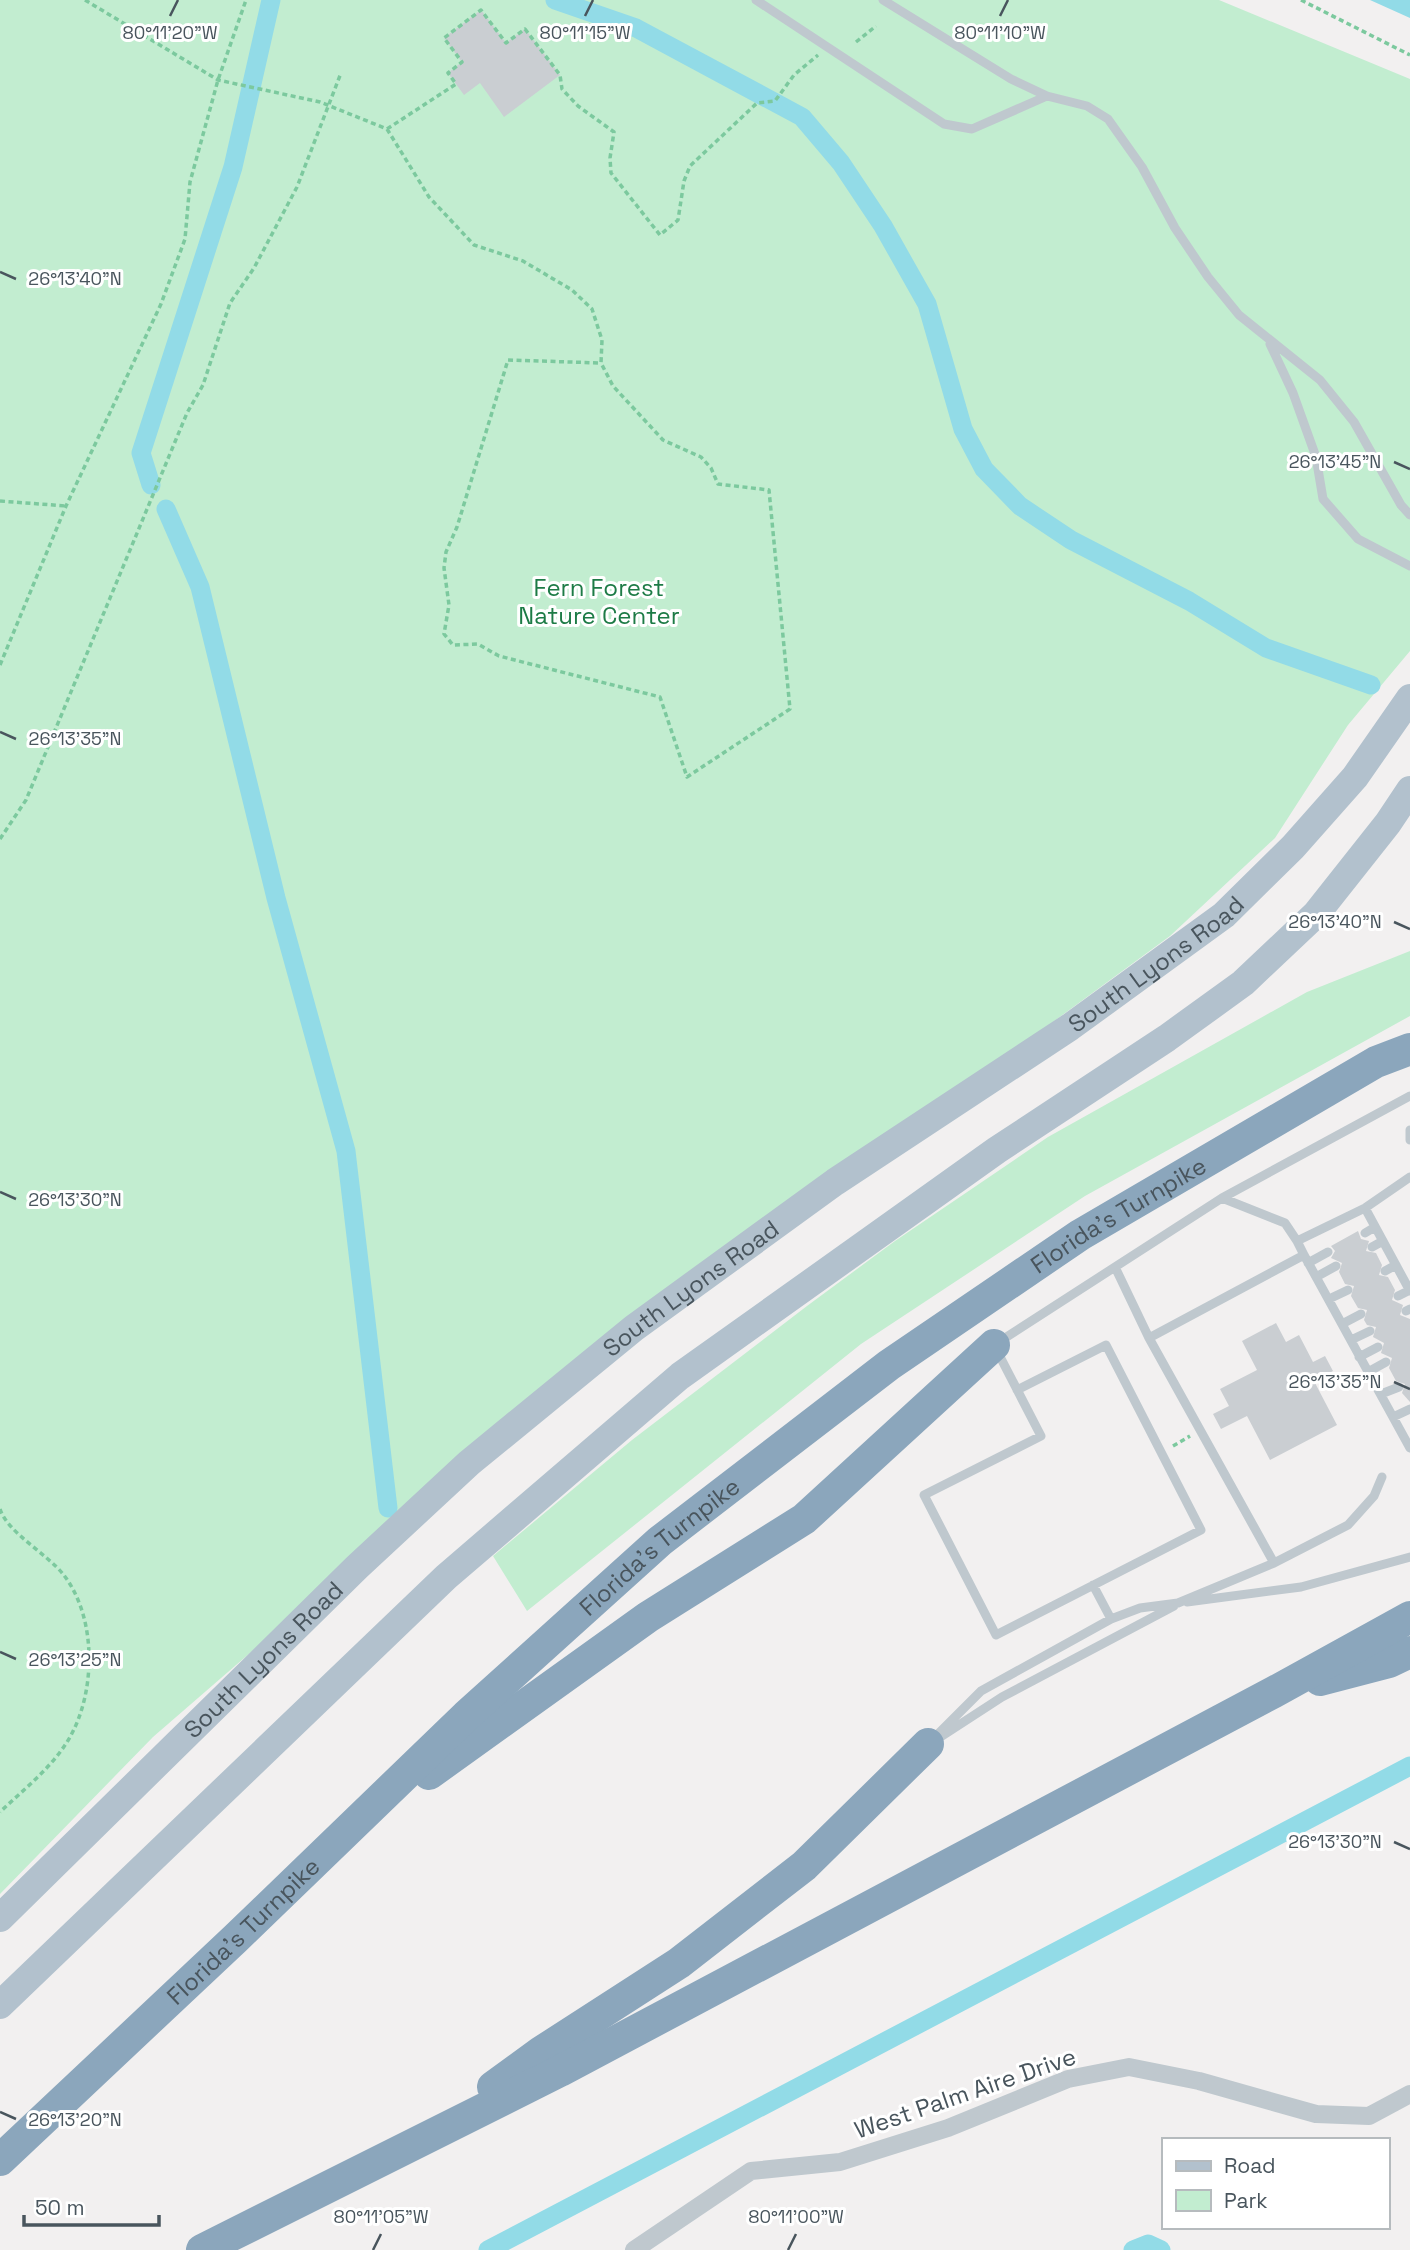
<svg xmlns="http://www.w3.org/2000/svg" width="1410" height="2250" font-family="'Space Grotesk',sans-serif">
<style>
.green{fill:#c2edd0}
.water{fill:#92dbe7}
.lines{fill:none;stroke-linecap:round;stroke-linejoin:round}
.canal{stroke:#92dbe7;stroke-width:19}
.building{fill:#caced2}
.path{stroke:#7cc99e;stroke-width:3.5;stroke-dasharray:5 3.5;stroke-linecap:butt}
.lane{stroke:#bfc8ce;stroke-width:9}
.street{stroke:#bfc8ce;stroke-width:18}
.primary{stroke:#b2c1cd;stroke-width:28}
.highway{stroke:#8ba6bc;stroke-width:32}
.ticks{fill:none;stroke:#49555d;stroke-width:2.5}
.labels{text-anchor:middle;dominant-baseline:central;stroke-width:6;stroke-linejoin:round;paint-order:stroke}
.park-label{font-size:24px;fill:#1d7b46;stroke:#fff}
.street-label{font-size:24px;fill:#49555d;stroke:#fff}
.ticks-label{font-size:18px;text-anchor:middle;fill:#49555d;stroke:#fff;stroke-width:6;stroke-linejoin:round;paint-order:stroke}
</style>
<rect width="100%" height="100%" fill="#f2f0f0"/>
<path class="green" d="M0 0H1219L1410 79V651L1348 725 1275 838 1170 936 835 1182 469 1463 153 1737 0 1894Z
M1410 951V1016L1085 1196 861 1344 527 1611 493 1556 632 1440 807 1306 895 1241 1048 1137 1307 992Z"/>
<path class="water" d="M1370 0H1410V18Z"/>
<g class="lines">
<path class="canal" d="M555 0 636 28 802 117 841 163 883 226 927 304 963 429 984 469 1020 506 1071 540 1189 601 1266 648 1371 685
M151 485 141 453 233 167 271 0
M166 509 200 587 276 898 346 1151 388 1508
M488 2250 1410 1766
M1133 2250 1148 2244 1161 2250"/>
</g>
<path class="building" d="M481 10 506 43 525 29 560 75 504 117 480 83 464 95 448 73 462 62 444 38Z
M1358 1231 1361 1239 1369 1241 1366 1251 1376 1253 1382 1265 1379 1275 1388 1277 1395 1290 1392 1300 1403 1305 1400 1315 1410 1319V1402L1402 1393 1405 1384 1396 1381 1389 1368 1392 1358 1381 1353 1384 1343 1373 1337 1376 1327 1367 1325 1364 1320 1367 1310 1358 1308 1351 1296 1354 1286 1345 1284 1339 1272 1342 1263 1331 1258 1335 1251 1331 1246Z
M1276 1323 1286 1342 1299 1335 1313 1362 1325 1356 1333 1371 1314 1381 1337 1425 1270 1460 1247 1416 1221 1429 1213 1414 1229 1406 1220 1389 1257 1370 1242 1341Z"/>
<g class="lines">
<path class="path" d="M85 0 218 80 320 102 387 129
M1301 0 1410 55
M856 42 876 26
M387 129 429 197 474 245 523 261 572 290 592 309 602 340 601 363 613 386 663 440 701 457 711 468 718 484 769 490 790 709 687 777 660 697 499 656 478 644 453 645 444 634 449 605 444 568 446 552 457 527 508 360 601 363
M387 129 456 84 448 73 462 62 444 38 481 10 506 43 525 29 560 75 562 89 578 106 614 132 610 158 611 173 660 235 678 220 684 181 690 166 757 103 775 101 794 75 818 55
M0 501 66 506
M0 665 66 506 161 304 185 239 190 182 218 80 246 0
M0 839 26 800 187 413 203 385 230 303 254 268 297 187 341 73
M1173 1446 1190 1436
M0 1509C7 1532 47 1554 63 1574 97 1617 96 1691 70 1737 53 1767 24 1789 0 1812"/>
<path class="lane" d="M756 0 944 124 972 129 1047 96
M883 0 1011 79 1047 96 1087 106 1108 119 1142 167 1175 228 1208 277 1239 315 1320 380 1354 422 1401 505 1410 515
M1270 344 1293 393 1316 457 1323 499 1358 539 1410 566
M1410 1130V1140
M1222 1198 1285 1223 1297 1241
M1365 1208 1410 1291
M1365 1233 1375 1227
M1372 1247 1383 1241
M1304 1255 1410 1448
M1308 1263 1328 1252
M1115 1267 1149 1338 1274 1563
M1385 1271 1396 1265
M1316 1277 1336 1266
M1398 1296 1410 1290
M1329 1299 1348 1290
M1406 1311 1410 1309
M1342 1324 1361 1314
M1149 1338 1304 1255 1297 1241 1365 1208 1410 1177
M1351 1340 1370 1331
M1359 1357 1378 1347
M1368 1372 1386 1362
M1017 1390 1106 1345 1201 1530 996 1635 924 1495 1041 1436 994 1345 1222 1198 1410 1096
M1381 1394 1399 1387
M1393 1417 1410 1409
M1093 1585 1111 1619
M1187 1602 1301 1587 1410 1557
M942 1736 1002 1697 1174 1606
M932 1740 981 1691 1111 1619 1140 1608 1178 1603 1274 1563 1348 1525 1374 1496 1382 1477"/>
<path class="street" d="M634 2250 751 2171 840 2162 948 2128 1068 2079 1129 2067 1199 2081 1316 2114 1369 2116 1410 2094"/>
<g class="primary">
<path id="s1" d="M0 1918 357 1567 469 1463 634 1328 835 1182 1070 1027 1224 915 1293 847 1355 777 1410 698"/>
<path d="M0 2005 446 1577 680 1376 997 1150 1167 1038 1243 983 1316 914 1388 823 1410 790"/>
</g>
<g class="highway">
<path d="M1320 1680 1389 1662 1410 1652"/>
<path d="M429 1774 648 1617 804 1519 994 1345"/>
<path d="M493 2087 541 2052 679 1963 804 1866 928 1744"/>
<path id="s2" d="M0 2160 235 1939 466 1716 660 1541 889 1365 1080 1235 1376 1062 1410 1049"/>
<path d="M202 2250 560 2071 1274 1692 1410 1617"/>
</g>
</g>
<path class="ticks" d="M170 16 178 0M585 16 593 0M1000 16 1008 0M0 272 16 279M1394 462 1410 469M0 732 16 739M1394 922 1410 929M0 1192 16 1199M1394 1382 1410 1389M0 1652 16 1659M1394 1842 1410 1849M0 2112 16 2119M373 2250 381 2234M788 2250 796 2234"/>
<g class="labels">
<g class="park-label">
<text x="599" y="587">Fern Forest<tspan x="599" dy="28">Nature Center</tspan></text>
</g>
<g class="street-label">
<text stroke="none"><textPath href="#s1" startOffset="1503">South Lyons Road</textPath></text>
<text stroke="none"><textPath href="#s2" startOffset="1468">Florida's Turnpike</textPath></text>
<text stroke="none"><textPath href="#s1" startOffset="936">South Lyons Road</textPath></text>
<text stroke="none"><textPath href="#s2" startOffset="901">Florida's Turnpike</textPath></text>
<text stroke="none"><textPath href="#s1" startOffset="369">South Lyons Road</textPath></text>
<text stroke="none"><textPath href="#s2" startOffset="334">Florida's Turnpike</textPath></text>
<text transform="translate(965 2093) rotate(-19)">West Palm Aire Drive</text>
</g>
</g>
<g class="ticks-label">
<text x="170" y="39">80°11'20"W</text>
<text x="585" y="39">80°11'15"W</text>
<text x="1000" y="39">80°11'10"W</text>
<text x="75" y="285">26°13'40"N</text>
<text x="1335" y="468">26°13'45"N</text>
<text x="75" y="745">26°13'35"N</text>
<text x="1335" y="928">26°13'40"N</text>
<text x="75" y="1206">26°13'30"N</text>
<text x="1335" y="1388">26°13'35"N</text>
<text x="75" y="1666">26°13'25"N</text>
<text x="1335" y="1848">26°13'30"N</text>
<text x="75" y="2126">26°13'20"N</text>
<text x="381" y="2223">80°11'05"W</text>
<text x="796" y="2223">80°11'00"W</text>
</g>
<rect x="1162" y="2138" width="228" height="91" fill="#ffffff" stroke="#b6bbbe" stroke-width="2"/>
<rect x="1176" y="2161" width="35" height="10" fill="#b2c1cd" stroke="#b6bbbe" stroke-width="2"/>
<text x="1224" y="2173" font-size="21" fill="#49555d">Road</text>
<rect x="1176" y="2190" width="35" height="21" fill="#c2edd0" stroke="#b6bbbe" stroke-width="2"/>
<text x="1224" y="2208" font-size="21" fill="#49555d">Park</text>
<path d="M24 2215v10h135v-10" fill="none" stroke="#49555d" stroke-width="3.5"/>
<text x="35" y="2215" font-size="21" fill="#49555d" stroke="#ffffff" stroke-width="5" paint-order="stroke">50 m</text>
</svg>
